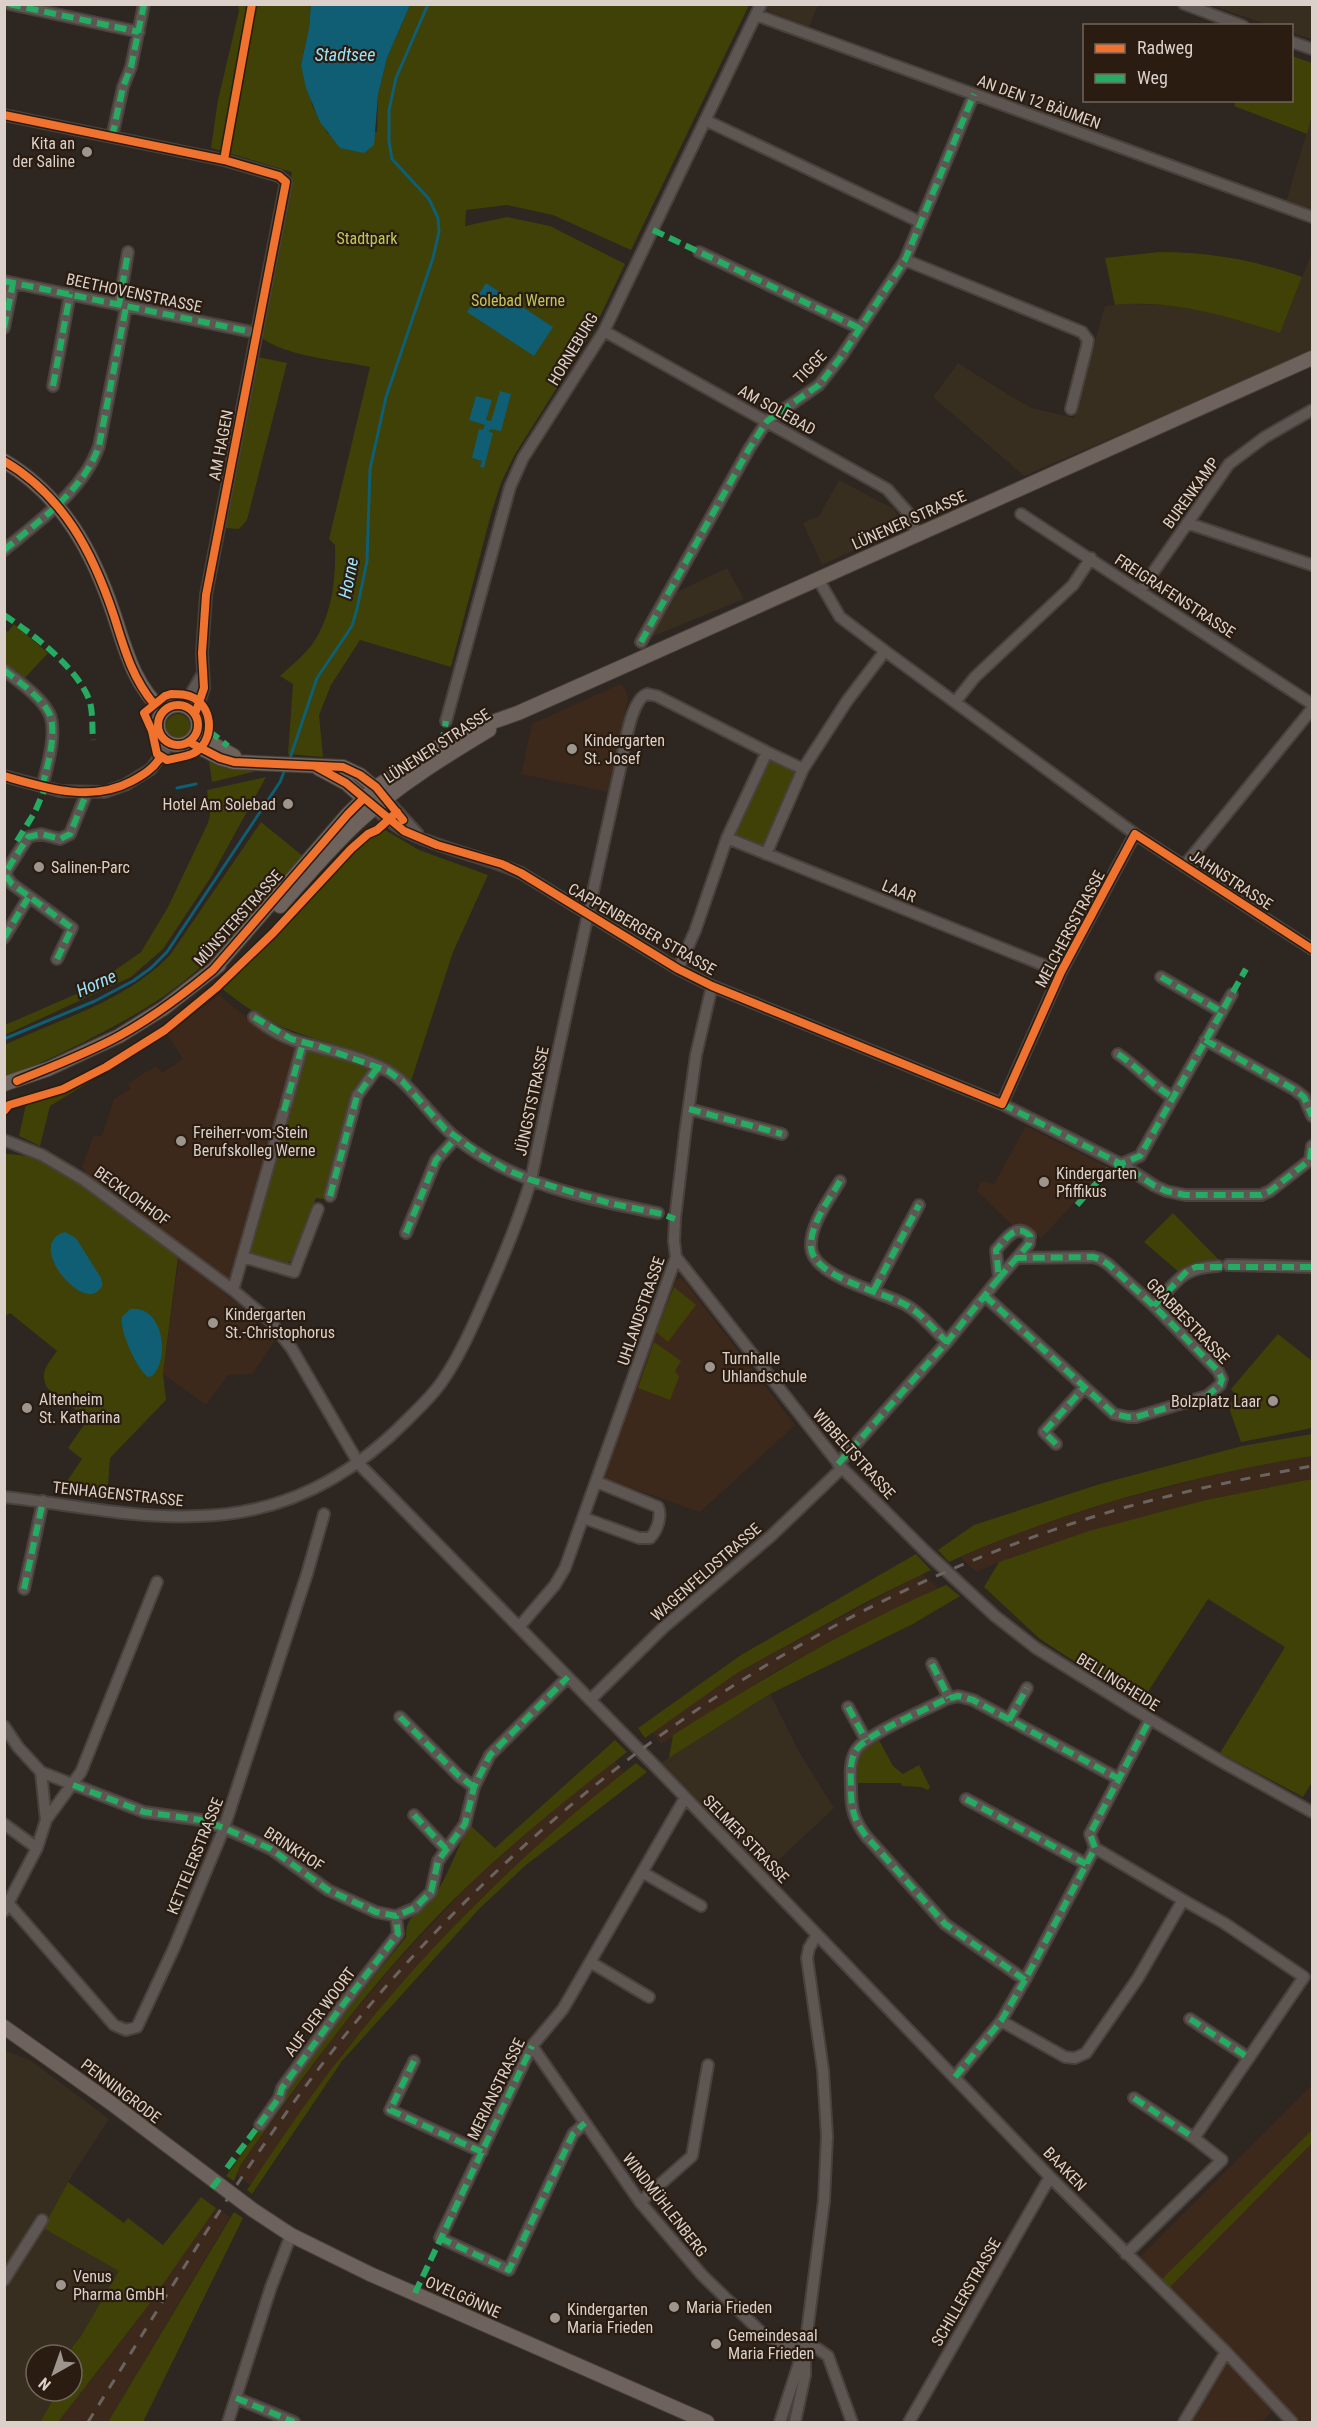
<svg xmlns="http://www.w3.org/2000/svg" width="1317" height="2427" font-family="'Roboto Condensed',sans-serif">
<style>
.commercial{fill:#372e1f}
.built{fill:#3d291b}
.green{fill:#3f4107}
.water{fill:#0f5e73}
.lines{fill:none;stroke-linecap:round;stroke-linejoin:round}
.stream{stroke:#0f5e73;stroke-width:3}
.minor-casing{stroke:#49413c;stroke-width:14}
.major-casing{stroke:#49413c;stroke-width:16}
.minor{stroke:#5e5652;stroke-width:10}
.major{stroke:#6d625c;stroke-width:14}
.rail{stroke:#6a6460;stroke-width:3;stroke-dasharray:10 10;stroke-linecap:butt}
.quiet{stroke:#26ab63;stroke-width:6;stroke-dasharray:12 6;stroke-linecap:butt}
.cycleway-casing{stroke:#2a1c10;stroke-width:11}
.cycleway{stroke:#ef722f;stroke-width:8}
.poi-dot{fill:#9e958e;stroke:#2a1c10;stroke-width:2}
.labels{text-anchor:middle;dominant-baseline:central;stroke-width:4.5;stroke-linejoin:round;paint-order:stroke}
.street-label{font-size:16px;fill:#dbd1ca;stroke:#2a1c10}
.poi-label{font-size:16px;fill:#dbd1ca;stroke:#2a1c10;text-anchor:start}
.park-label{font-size:16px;fill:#c0c85b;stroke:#2a1c10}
.water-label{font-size:18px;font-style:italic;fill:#9ae3fc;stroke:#2a1c10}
</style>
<rect width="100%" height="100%" fill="#2e2620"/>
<path class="commercial" d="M752 5H818L809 27Z
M1210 5H1312V39L1292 33V26L1269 25Z
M1312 115V211L1286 202Z
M1312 252V352L1024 476 933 397 958 363 1010 396 1032 408 1074 418 1105 306 1127 304 1172 305 1220 314 1280 333Z
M839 480 894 509 899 518 896 528 889 534 822 565 803 523 819 516Z
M727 568 744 599 651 637 673 594Z
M770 1694 798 1750 834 1808 767 1871 661 1763Z
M4 2050 30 2060 109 2119 68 2182 43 2228 120 2271 81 2336 66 2355H36V2391H58L40 2422H5Z"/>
<path class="built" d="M620 684 625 688 628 699 609 792 521 774 532 724Z
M219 995 257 1026 296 1048 230 1281 89 1179 82 1167 94 1135 102 1136 114 1099 131 1089 128 1083 156 1066 162 1073 183 1059 167 1034Z
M1026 1126 1108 1167 1041 1238 1025 1225H1012L977 1191 981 1181 994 1184Z
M179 1257 238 1304 275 1341 252 1374 228 1375 206 1405 163 1374Z
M682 1278 795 1425 700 1512 604 1478 675 1280Z
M1312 1456V1479L1206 1500 999 1562 976 1572 960 1557 1024 1530 1114 1501 1253 1465Z
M922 1574 938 1588 856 1628 774 1672 661 1744 652 1732 737 1673Z
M615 1761 624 1772 560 1826 478 1901 402 1984 344 2052 251 2185 237 2176 240 2166 272 2121 335 2035 397 1961 472 1882 556 1807Z
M1312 2085V2422H1300L1280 2402 1262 2422H1188L1232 2350 1140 2257Z
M216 2208 230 2217 108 2422H58L148 2306Z"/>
<path class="green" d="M238 5H311L309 28 301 65 313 107 328 134 377 132 378 95 387 58 410 5H749L631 250 553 215 507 205 466 210 465 226 507 217 550 226 625 264 594 329 515 454 501 483 491 514 451 667 360 640 331 685 319 715 323 757 288 754 293 684 280 676C293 664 310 651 318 635 333 607 336 576 335 545L329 539 370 367C338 360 288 357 262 338L292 172 211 148 218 100 239 11Z
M1292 56 1312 63V115L1307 134 1234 106 1236 101 1292 100Z
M1159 252C1211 252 1254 260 1302 277L1280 333C1226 316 1172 299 1115 305L1105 258Z
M258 357 287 363 247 520 239 529 224 528Z
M14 624 48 653 23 680 5 665 4 629 8 632Z
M166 726a12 12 0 1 1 24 0a12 12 0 1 1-24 0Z
M769 759 796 772 764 848 734 835Z
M209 761 232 769 254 771 253 772 212 782Z
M266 777 211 877 163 949 131 977 5 1035V1025L90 988 141 952 167 909 208 823 210 815 207 790Z
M261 822 304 857C262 902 222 954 171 991 124 1025 58 1055 5 1079L4 1045C62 1018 125 1002 170 955Z
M385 830 419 850 488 875 453 952 411 1081 392 1066 379 1059C351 1048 322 1042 295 1032 267 1022 243 1006 220 987L283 926 327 874 363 836C372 839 378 836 385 830Z
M303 1043 318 1051 373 1069 355 1095 323 1199 316 1198 294 1259 284 1265 243 1257Z
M109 1070 50 1106 40 1146 19 1136 26 1104 63 1092Z
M5 1154C25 1154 39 1159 57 1168L178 1257 163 1374 166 1400 110 1458 107 1500 59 1493 82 1459 68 1448 88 1419 48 1389C38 1373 48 1364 57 1351L10 1313 5 1316Z
M1173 1213 1218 1259 1197 1263 1180 1273 1144 1242Z
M674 1287 696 1305 668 1342 656 1332Z
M1278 1334 1312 1361V1428L1241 1442 1228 1405 1238 1398 1231 1389Z
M654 1342 681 1361 675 1371 679 1377 670 1400 638 1388Z
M1312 1434V1456C1189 1476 1064 1510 949 1562L938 1550 974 1525 1100 1484 1242 1446Z
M1312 1479V1782L1303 1797 1220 1753 1285 1647 1208 1599 1140 1704 1040 1639 984 1587 999 1562 1089 1531 1206 1500Z
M916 1554 931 1570 868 1601 737 1673 645 1738 638 1728 741 1655Z
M946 1585 960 1596 913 1624 770 1694 669 1758 673 1735C761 1680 850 1626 946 1585Z
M615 1740 627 1752C574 1793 522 1835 473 1881 384 1965 310 2065 240 2166L234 2181 226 2176 332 2028 406 1937C406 1910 421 1918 434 1897 448 1875 458 1848 469 1824L495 1848Z
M879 1740 893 1766 903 1774 919 1765 930 1787 928 1790 921 1787 902 1786 901 1783H858C857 1758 856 1753 879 1740Z
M636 1763 647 1772 526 1865 479 1909 342 2061 252 2194 247 2190C278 2144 309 2097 344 2053 428 1945 528 1847 636 1763Z
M1312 2130V2143L1170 2287 1162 2279Z
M68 2182 124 2223 128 2218 163 2245 201 2197 216 2208 148 2306 58 2422H40L58 2391H72V2355H66L81 2336 119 2271 43 2228Z
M234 2212 243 2218 143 2422H108Z"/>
<path class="water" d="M311 5H410L387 58 378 95 374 145 364 153 340 148 320 122 306 88 301 65 309 28Z
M486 283 553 327 534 356 467 312Z
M500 391 511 394 501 431 490 429 489 432 493 433 484 468 480 467 482 461 472 458 479 429 483 430 485 425 469 420 476 396 492 400 486 420 491 421Z
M65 1232 76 1238 101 1278C103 1284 103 1287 98 1291 80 1309 25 1243 65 1232Z
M130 1309C163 1304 171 1359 152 1376L148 1377C137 1370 119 1330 122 1317Z"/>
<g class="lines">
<path class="stream" d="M289 761 317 678 352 626 357 609 367 561 370 469 386 397 433 258 439 232 438 218 429 199 392 159 389 141V110L396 78 428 4
M177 788 196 784
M4 1039 95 1001 133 981 151 968 167 952 280 782 286 767"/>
<g class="minor-casing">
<path id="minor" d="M9 4 139 32
M1184 4 1243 26
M756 15 1312 217
M1292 42 1312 49
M4 115 224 160 279 176 286 182 206 595 202 653 204 688 195 714
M705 120 920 222
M112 137 123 87 131 67 144 4
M699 252 859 328
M905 260 1082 332 1088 340 1087 346 1071 409
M4 281 257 333
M119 305 128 252
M4 328 13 283
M604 331 887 489 911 516 916 535
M53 386 70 294
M1021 514 1312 704
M1187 523 1312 565
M4 550C39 521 84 490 99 446L126 307
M818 579 840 617 885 651 1135 834 1312 949
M1140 591 1229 464 1265 437 1312 410
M641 642 749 449 767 421 819 385 841 357 905 260 974 94
M4 670C19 682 40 696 49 713 58 731 47 768 42 787
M955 702 975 677 1073 585 1091 558
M184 706 203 673
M446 721 510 487 523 458 604 331 761 4
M803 769 847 701 885 651
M4 776 60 791 105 792 125 785 151 769 169 744
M386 799 418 834
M374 808C384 816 394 826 405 831 442 850 483 856 521 873L678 969 712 986 1002 1104 1121 1164 1155 1186 1166 1191 1185 1195H1261L1270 1191 1310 1160 1312 1146
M727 838 1061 972
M1184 866 1312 709
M4 938 28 898
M57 959 72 928 12 884 6 876 7 870 28 837 41 834 60 839 70 834 87 792
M678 969 695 931 727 838 767 752 803 769 766 854
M1161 977 1220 1011
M254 1017C265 1026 279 1035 293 1040 324 1050 359 1055 388 1071 412 1085 432 1119 456 1138 513 1184 588 1199 658 1213
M1205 1040 1295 1090 1304 1097 1312 1116
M1118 1054C1138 1067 1152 1085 1172 1097
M1002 1104 1061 972 1135 834
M286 1105 303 1043
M689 1109 782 1134
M4 1140 42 1155 84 1180 233 1290 270 1321 292 1349 359 1464 657 1768 1050 2177 1226 2352 1292 2422
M1121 1164 1140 1156 1232 994
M840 1181C829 1200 810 1224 811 1247 812 1277 883 1292 906 1305 921 1313 934 1330 947 1342
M330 1196 357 1096 378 1067
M406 1233 436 1160 456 1138
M243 1257 294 1272 318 1209
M676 1257 842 1468 926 1552 995 1616 1036 1648 1150 1719 1222 1762 1312 1812
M1228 1265 1312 1267
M233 1290 284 1111
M874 1290 919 1205
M985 1296 1114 1414 1128 1417H1136L1207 1396 1220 1385 1222 1379 1218 1371 1154 1306 1108 1264 1100 1259 1093 1257 1017 1258
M1154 1306C1178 1280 1181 1268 1218 1266
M1056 1444 1044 1432 1083 1389
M838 1464 947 1342 999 1278 996 1250C1006 1239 1016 1222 1030 1236L1029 1244 999 1278
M4 1497C69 1504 134 1519 199 1516 282 1514 349 1479 407 1420 419 1408 431 1397 441 1383 458 1359 471 1330 483 1303 501 1263 518 1223 531 1180 559 1043 590 906 620 769 624 751 630 700 647 694L657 696 767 752
M584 1518 639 1538H650C657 1531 662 1517 658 1507L597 1482
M24 1589 43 1501
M519 1627 555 1585 565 1568 676 1257 674 1241 675 1219 685 1134 696 1055 712 986
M932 1664 949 1698
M590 1700 663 1628 771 1536 842 1468
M848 1707 866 1740
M400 1717 459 1776 474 1787
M1009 1720 1027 1688
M4 1726 18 1747 41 1772 144 1812 201 1820 224 1828 271 1849 328 1890 376 1912 396 1916 415 1908 431 1892 438 1861 465 1824 474 1787 490 1755 568 1677
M41 1772 46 1820
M966 1799 1086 1864
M414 1815 446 1849
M4 1824 37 1848
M642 1872 701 1906
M8 1903 114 2025 126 2030 137 2027 174 1948 224 1828 307 1574 324 1514
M4 1911 37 1848 46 1820 81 1772 157 1582
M590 1962 649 1997
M1025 1980 945 1924 866 1836C854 1820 851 1809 851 1789 851 1777 849 1763 855 1752 863 1735 926 1710 946 1699L958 1696 973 1700 1119 1779
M1190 2019 1249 2058
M1001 2021 1065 2057 1075 2058 1086 2053 1138 1978 1183 1900 1095 1848
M532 2046 640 2202 702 2275 764 2335 783 2344 818 2349 828 2356 852 2422
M414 2061 390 2110 482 2152
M955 2077 1001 2021 1025 1980 1095 1848 1090 1834 1150 1719
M1134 2098 1194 2138
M585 2123 573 2134 509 2270 440 2238 532 2046 563 2009 685 1798
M260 2125 279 2098 282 2088 342 2006 398 1934 396 1916
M640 2202 692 2156 708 2065
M1126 2254 1222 2160 1194 2138 1304 1977 1224 1923 1183 1900
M4 2280 42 2220
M236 2398 294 2422
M228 2422 271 2287 291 2235
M780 2422 802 2354
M795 2422 805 2375V2348L824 2201 827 2136 823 2070 807 1958 809 1948 817 1935
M909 2422 1050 2177
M1184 2422 1226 2352"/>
</g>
<g class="major-casing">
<path id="major" d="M4 461C63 496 93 552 114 615 126 651 134 685 163 711
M158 725a20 20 0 1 1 40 0a20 20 0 1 1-40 0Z
M198 730 206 740 234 756
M189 742 220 758 234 762 343 767 360 775 381 793
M318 768 346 783 371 805
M280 906C305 878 330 848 358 822 397 786 444 757 489 730
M213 970 348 814 376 787 427 754 467 731 518 713 615 670 1312 358
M4 1084 48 1069 119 1036 164 1008 219 965
M4 2027 111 2103 253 2210 291 2235 370 2274 707 2422"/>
</g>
<use href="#minor" class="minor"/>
<use href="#major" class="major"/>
<path class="rail" d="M88 2422C168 2295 244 2162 338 2044 533 1799 799 1607 1099 1515 1169 1494 1241 1479 1312 1466"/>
<path class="quiet" d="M9 4 139 32
M112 137 123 87 131 67 144 4
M653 230 859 328
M4 281 257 333 258 330
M119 305 128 252
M4 328 13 283
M53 386 70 294
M4 550C39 521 84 490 99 446L126 307
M4 615C33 634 79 669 90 702 93 714 92 728 93 740
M641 642 749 449 767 421 819 385 841 357 905 260 974 94
M4 670C19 682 40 696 49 713 58 731 47 768 42 787
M209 731 228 746
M445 744 443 738 446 721
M17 841 35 812 45 788
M4 938 28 898
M57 959 72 928 12 884 6 876 7 870 28 837 41 834 60 839 70 834 87 792
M1161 977 1220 1011
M254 1017 291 1039 318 1046 388 1071 402 1081 445 1129 481 1155 505 1169 531 1180 609 1203 662 1214 675 1219
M1205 1040 1295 1090 1304 1097 1312 1116
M1118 1054C1138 1067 1152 1085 1172 1097
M1002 1104 1121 1164 1155 1186 1166 1191 1185 1195H1261L1270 1191 1310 1160 1312 1146
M689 1109 782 1134
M284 1111 303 1043
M840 1181C829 1200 810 1224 811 1247 812 1277 883 1292 906 1305 921 1313 934 1330 947 1342
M330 1196 357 1096 378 1067
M1077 1205 1109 1169 1140 1156 1246 969
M406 1233 436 1160 456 1138
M874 1290 919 1205
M985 1296 1114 1414 1128 1417H1136L1207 1396 1220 1385 1222 1379 1218 1371 1154 1306 1108 1264 1100 1259 1093 1257 1017 1258
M1154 1306 1187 1271 1196 1267H1312
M1056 1444 1044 1432 1083 1389
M838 1464 947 1342 999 1278 996 1250C1006 1239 1016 1222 1030 1236L1029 1244 999 1278
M24 1589 43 1501
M932 1664 949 1698
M848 1707 866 1740
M400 1717 459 1776 474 1787
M1009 1720 1027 1688
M73 1785 144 1812 201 1820 224 1828 271 1849 328 1890 376 1912 396 1916 415 1908 431 1892 438 1861 465 1824 474 1787 490 1755 568 1677
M966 1799 1086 1864
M414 1815 446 1849
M1025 1980 945 1924 866 1836C854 1820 851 1809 851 1789 851 1777 849 1763 855 1752 863 1735 926 1710 946 1699L958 1696 973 1700 1119 1779
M1190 2019 1249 2058
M414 2061 390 2110 482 2152
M955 2077 1001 2021 1025 1980 1095 1848 1090 1834 1150 1719
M1134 2098 1194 2138
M227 2168 279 2098 282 2088 342 2006 398 1934 396 1916
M212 2188 223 2174
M440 2238 509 2270 573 2134 585 2123
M415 2293 532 2046
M236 2398 294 2422"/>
<g class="cycleway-casing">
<path id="cycleway" d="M4 115 224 160 279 176 286 182 206 595 202 653 204 688 195 714
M224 160 252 4
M4 461C64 496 93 553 114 616 124 648 132 678 154 704
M171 694C179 694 187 694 194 698 214 710 214 741 194 753 186 757 175 758 167 760L157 754 152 731 144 713 165 696Z
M158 725a20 20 0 1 1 40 0a20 20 0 1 1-40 0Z
M189 742 220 758 234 762 343 767 360 775 376 787 403 820
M315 766 346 783 404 831 437 845 502 864 521 873 678 969 712 986 1002 1104 1061 972 1135 834 1312 949
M4 776C46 788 91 803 132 781 143 775 153 769 160 758
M17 1081C51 1067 86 1054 119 1036 152 1018 184 994 213 970L348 814 364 798
M4 1111 9 1105 63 1089 106 1067 165 1030 216 988 273 933 351 849 368 834 377 830 397 812"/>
</g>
<use href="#cycleway" class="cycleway"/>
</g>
<g class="poi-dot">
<circle cx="87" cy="152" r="6"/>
<circle cx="572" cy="749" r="6"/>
<circle cx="288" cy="804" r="6"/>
<circle cx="39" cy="867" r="6"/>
<circle cx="181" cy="1141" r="6"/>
<circle cx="1044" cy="1182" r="6"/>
<circle cx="213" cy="1323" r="6"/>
<circle cx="710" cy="1367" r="6"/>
<circle cx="1273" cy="1401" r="6"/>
<circle cx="27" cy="1408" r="6"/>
<circle cx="61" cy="2285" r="6"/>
<circle cx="674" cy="2307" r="6"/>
<circle cx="555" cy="2318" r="6"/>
<circle cx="716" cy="2344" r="6"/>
</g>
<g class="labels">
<g class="street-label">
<text transform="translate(1039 102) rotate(20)">AN DEN 12 BÄUMEN</text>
<text transform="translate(134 293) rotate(12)">BEETHOVENSTRASSE</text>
<text transform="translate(573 349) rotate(-59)">HORNEBURG</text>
<text transform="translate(810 367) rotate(-46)">TIGGE</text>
<text transform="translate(777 410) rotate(29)">AM SOLEBAD</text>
<text transform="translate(221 445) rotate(-79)">AM HAGEN</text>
<text transform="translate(1191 493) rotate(-54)">BURENKAMP</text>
<text transform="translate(909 520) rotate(-24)">LÜNENER STRASSE</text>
<text transform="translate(1175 596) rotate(33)">FREIGRAFENSTRASSE</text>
<text transform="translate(437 746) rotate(-33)">LÜNENER STRASSE</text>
<text transform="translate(1231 880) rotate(33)">JAHNSTRASSE</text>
<text transform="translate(899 891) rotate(22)">LAAR</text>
<text transform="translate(238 918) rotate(-48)">MÜNSTERSTRASSE</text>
<text transform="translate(642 929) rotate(30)">CAPPENBERGER STRASSE</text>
<text transform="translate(1070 929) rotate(-62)">MELCHERSSTRASSE</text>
<text transform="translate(532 1101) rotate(-78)">JÜNGSTSTRASSE</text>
<text transform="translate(132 1196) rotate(36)">BECKLOHHOF</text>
<text transform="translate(641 1311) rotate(-71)">UHLANDSTRASSE</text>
<text transform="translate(1188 1321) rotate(46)">GRABBESTRASSE</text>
<text transform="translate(854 1454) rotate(48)">WIBBELTSTRASSE</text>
<text transform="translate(118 1494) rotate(6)">TENHAGENSTRASSE</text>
<text transform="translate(706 1572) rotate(-41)">WAGENFELDSTRASSE</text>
<text transform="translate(1118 1682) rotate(32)">BELLINGHEIDE</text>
<text transform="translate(746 1839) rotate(46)">SELMER STRASSE</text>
<text transform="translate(294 1849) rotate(33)">BRINKHOF</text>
<text transform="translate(195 1856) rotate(-68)">KETTELERSTRASSE</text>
<text transform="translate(320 2012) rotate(-53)">AUF DER WOORT</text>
<text transform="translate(496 2089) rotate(-64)">MERIANSTRASSE</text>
<text transform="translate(121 2091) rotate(37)">PENNINGRODE</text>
<text transform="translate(1065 2169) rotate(46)">BAAKEN</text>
<text transform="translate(665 2205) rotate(52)">WINDMÜHLENBERG</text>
<text transform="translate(966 2292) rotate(-60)">SCHILLERSTRASSE</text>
<text transform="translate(463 2297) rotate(24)">OVELGÖNNE</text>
</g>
<g class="poi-label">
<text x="75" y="143" text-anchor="end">Kita an<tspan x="75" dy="18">der Saline</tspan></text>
<text x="584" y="740">Kindergarten<tspan x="584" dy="18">St. Josef</tspan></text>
<text x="276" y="804" text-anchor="end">Hotel Am Solebad</text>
<text x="51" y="867">Salinen-Parc</text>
<text x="193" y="1132">Freiherr-vom-Stein<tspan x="193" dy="18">Berufskolleg Werne</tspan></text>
<text x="1056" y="1173">Kindergarten<tspan x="1056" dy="18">Pfiffikus</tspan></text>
<text x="225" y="1314">Kindergarten<tspan x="225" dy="18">St.-Christophorus</tspan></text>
<text x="722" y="1358">Turnhalle<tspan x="722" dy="18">Uhlandschule</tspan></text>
<text x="39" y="1399">Altenheim<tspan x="39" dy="18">St. Katharina</tspan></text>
<text x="1261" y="1401" text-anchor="end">Bolzplatz Laar</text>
<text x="73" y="2276">Venus<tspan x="73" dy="18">Pharma GmbH</tspan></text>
<text x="686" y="2307">Maria Frieden</text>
<text x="567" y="2309">Kindergarten<tspan x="567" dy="18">Maria Frieden</tspan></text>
<text x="728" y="2335">Gemeindesaal<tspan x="728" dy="18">Maria Frieden</tspan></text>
</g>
<g class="park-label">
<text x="367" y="238">Stadtpark</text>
<text x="518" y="300">Solebad Werne</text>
</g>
<g class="water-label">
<text x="345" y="54">Stadtsee</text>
<text transform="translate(348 578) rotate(-79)">Horne</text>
<text transform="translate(96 983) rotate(-24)">Horne</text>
</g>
</g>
<rect width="1317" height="2427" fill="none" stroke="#dbd1ca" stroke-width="12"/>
<rect x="1083" y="24" width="210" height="78" fill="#2a1c10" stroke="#71645a" stroke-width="1.5"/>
<rect x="1095" y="44" width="30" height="9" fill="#ef722f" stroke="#71645a" stroke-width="1.5"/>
<text x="1137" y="54" font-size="18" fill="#dbd1ca">Radweg</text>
<rect x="1095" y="74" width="30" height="9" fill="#26ab63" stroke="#71645a" stroke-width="1.5"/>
<text x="1137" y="84" font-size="18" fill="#dbd1ca">Weg</text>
<g transform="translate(54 2373) rotate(220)"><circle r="28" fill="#2a1c10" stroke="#71645a" stroke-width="1.5"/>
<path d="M0-4.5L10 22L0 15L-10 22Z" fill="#9e958e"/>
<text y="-9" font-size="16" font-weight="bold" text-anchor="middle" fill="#dbd1ca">N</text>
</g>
</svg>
